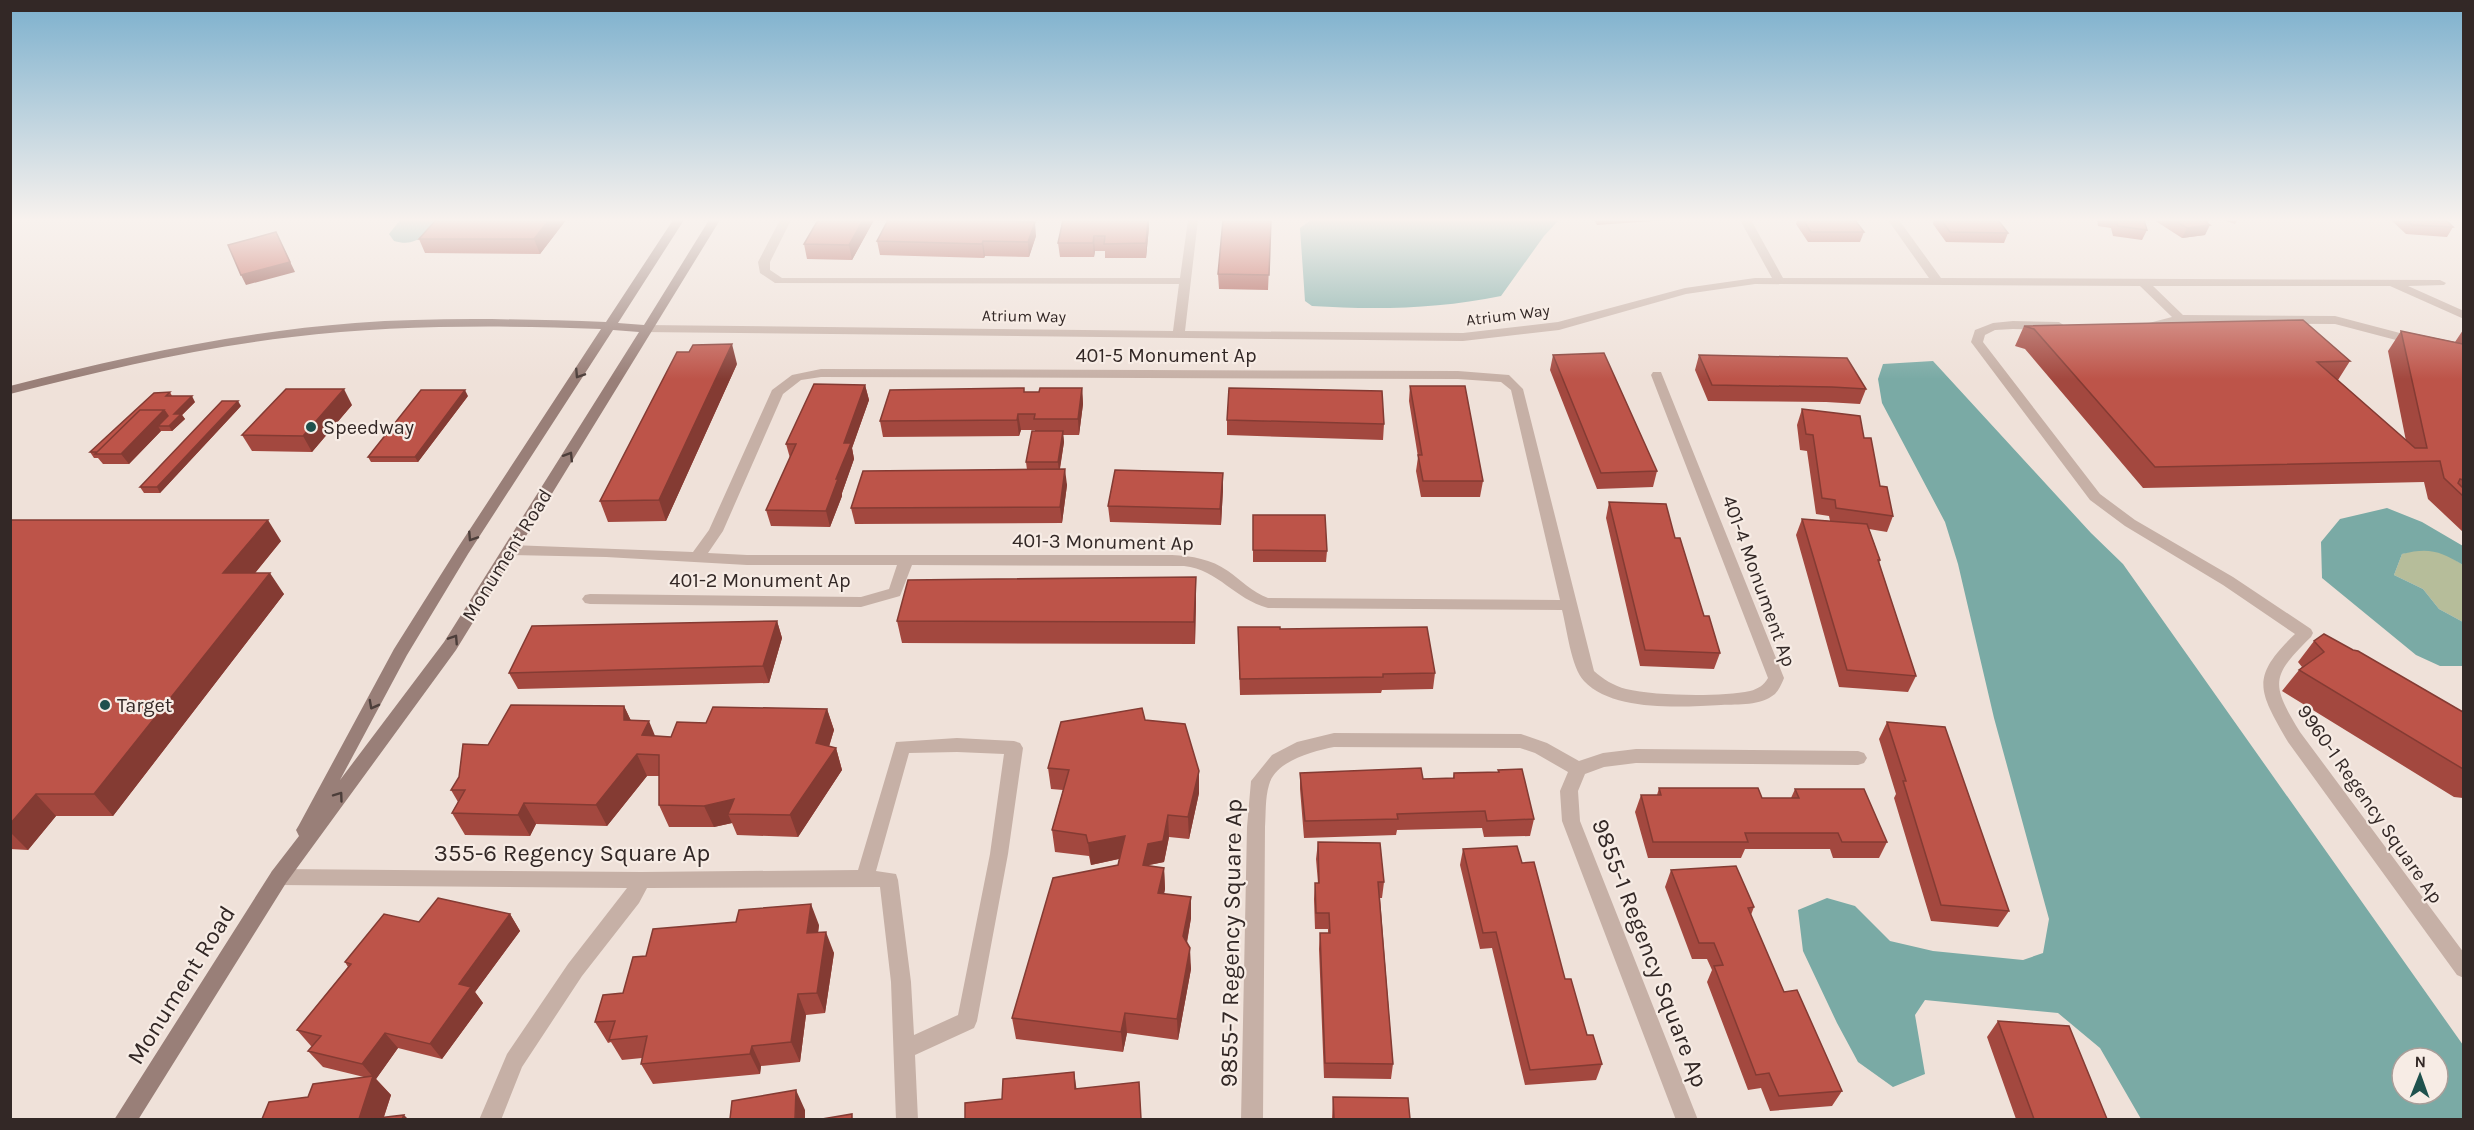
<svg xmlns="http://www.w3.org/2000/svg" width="2474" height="1130" font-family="Karla,sans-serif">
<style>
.green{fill:#b6bd9a}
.water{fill:#7aaaa5;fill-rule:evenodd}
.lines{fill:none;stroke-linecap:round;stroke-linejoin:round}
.river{fill:#7aaaa5;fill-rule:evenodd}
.street{fill:#c6b0a6;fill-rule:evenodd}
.secondary{fill:#997f78;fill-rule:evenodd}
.wall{fill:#a3483f}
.shaded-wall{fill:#843b33}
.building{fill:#bd5449;stroke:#843b33;stroke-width:1.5}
.oneway{stroke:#4c3e3a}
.poi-dot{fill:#1f514d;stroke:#f7ece5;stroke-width:2}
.labels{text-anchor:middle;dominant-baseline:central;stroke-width:4.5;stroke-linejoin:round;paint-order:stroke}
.far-street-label{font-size:16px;fill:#332826;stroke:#f7ece5}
.street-label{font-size:20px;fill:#332826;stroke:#f7ece5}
.poi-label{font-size:20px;fill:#332826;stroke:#f7ece5;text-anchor:start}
.near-street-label{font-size:24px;fill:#332826;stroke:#f7ece5}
</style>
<rect width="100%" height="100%" fill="#efe1d9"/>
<path class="green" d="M2419 549 2443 552 2463 565V622L2439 609 2423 589 2394 575 2402 554Z"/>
<path class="water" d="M1311 220H1559L1544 236 1501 296C1438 309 1376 310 1312 306L1305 301 1300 228Z
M1933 361 2091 533 2123 564 2463 1045V1119H2141L2100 1048 2058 1013 1925 1000 1915 1015 1925 1074 1893 1087 1858 1062 1837 1023 1803 951 1798 910 1827 898 1855 906 1890 941 1933 951 2023 960 2043 953 2049 919 1994 718 1958 564 1945 522 1882 403 1878 379 1883 364ZM2402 1058H2438V1094H2402Z
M2387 508 2422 522 2463 546V565C2441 551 2428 547 2402 554L2394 575 2423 589 2439 609 2463 622V666H2440L2416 655 2322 578 2321 542 2340 519Z"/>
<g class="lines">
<path class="river" d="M400 220H436C424 237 415 247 394 241L389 234Z"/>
<path class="street" d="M780 220H791L770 262V270L782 278H1180L1188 220H1198L1185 331 1463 333 1558 322 1685 288 1755 278H1772L1740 220H1751L1783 278H1929L1888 220H1899L1941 278 2440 280 2446 283 2444 285 2408 286 2464 311V319L2390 286H2153L2183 315 2335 316 2419 338V344L2415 345 2335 324 2180 323 2149 331 2143 327 2145 324 2172 317 2140 286 1755 284 1686 294 1559 330 1463 341 642 332 640 329 646 325 1173 331 1179 284 775 283 760 273 758 262Z
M2013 321 2059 322 2065 326 2059 330 2013 329 1995 330 1985 335 1983 342 2100 494 2135 520 2233 577 2311 629 2313 633 2311 637C2270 677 2271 684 2300 732L2464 953V978L2457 975 2288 742C2259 691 2249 678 2295 634L2223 585 2125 526 2090 500 1971 342 1975 330 1993 323Z
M821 369 1458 371 1509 375 1523 389 1594 671C1603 679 1614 686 1626 689 1654 696 1721 697 1750 691 1758 689 1764 685 1768 678L1651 375 1653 372H1661L1784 678C1782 683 1779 690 1775 694 1760 706 1739 704 1721 705 1682 707 1613 712 1584 681 1571 667 1567 629 1562 610L1268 608C1234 599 1219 570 1184 566L912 565 900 596 861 607 590 604 585 603 582 599 585 595 590 594 861 597 889 589 897 565H747L606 557 511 555 504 550 511 545 693 552 709 530 772 390 792 375ZM821 377 1458 379 1501 382 1511 390 1560 600 1268 598C1252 592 1241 580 1228 571 1211 559 1192 556 1172 555H747L708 553 723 531 783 394 801 380Z
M1334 733 1521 734 1547 743 1579 761 1603 753 1636 749 1858 751 1864 753 1867 758 1864 763 1858 765 1636 763 1604 767 1585 774 1578 791 1580 821 1698 1120H1676L1562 821 1560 791 1568 772 1535 753 1520 748 1334 747C1313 751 1275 761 1269 785 1265 798 1266 814 1265 827L1263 1120H1241L1247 827 1251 781 1272 755 1297 742Z
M957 738 1014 741 1020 743 1023 748 1008 854 977 1021 974 1028 915 1055 918 1120H896L891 982 880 887 647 888 639 903 582 976 522 1067 501 1120H479L507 1054 568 964 627 888 279 885 272 883 270 877 272 871 279 869 642 872 858 870 896 742ZM957 752 1004 754 990 854 958 1015 914 1035 911 982 898 880 896 874 876 871 909 753Z"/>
<path class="secondary" d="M673 220H684L618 323 644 325 709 220H720L456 650 286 883 138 1120H114L272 871 299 836 296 830 299 825 394 649 457 549 601 329C499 325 394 325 292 337 196 348 104 370 10 394V386C124 356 239 332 355 323 438 317 523 319 606 322ZM613 330 639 332 444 642 340 780 407 655 468 554Z"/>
</g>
<path class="wall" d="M566 220 540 254 425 253 419 239Z
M818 220H874L852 260 807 259 804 244Z
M1594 220H1668L1597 225Z
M1797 220H1855L1864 232 1860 242H1808L1796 224Z
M1934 220H1998L2008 233 2004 243 1946 242 1933 224Z
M2097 220H2144L2147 230 2142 240 2113 236 2111 228 2098 226Z
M2154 220H2209L2207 223 2205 235 2182 238Z
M2223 220H2237L2235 224Z
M2391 220H2446L2453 227 2447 237 2406 234Z
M1271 221 1268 290 1219 289 1218 274Z
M1149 227 1146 258H1105V251H1095L1094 257H1060L1058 243Z
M1036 236 1029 257 985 256 984 258 880 255 877 241Z
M2024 326 2350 361 2338 380 2406 441 2388 351 2401 331 2455 342 2463 330V532L2428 499 2424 482 2143 488 2025 349 2015 346Z
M1553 355 1657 471 1653 487 1597 489 1550 370Z
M1699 355 1866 389 1860 404 1826 402 1708 401 1695 370Z
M737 364 666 521 608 522 600 501Z
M865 385 869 400 852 448 854 459 842 493V496L830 527 771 526 766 510 790 458 786 444Z
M1410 386 1483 481 1480 497H1421L1416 471 1418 457 1409 401Z
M1082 388 1083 404 1079 435H1063L1064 442 1060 469 1067 485 1062 523 855 524 851 508 1027 470 1026 462 1035 431V430H1021L1019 436 883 437 880 421 1039 392Z
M170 392 172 396 195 402 182 415 185 419 172 431H161L129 464H103L98 458H94L90 452Z
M468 396 418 462H371L368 457Z
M352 405 312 452 252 451 242 435Z
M241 406 160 493H144L140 487Z
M1802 409 1864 438 1880 486 1893 516 1887 532 1869 529 1880 560 1879 563 1916 676 1908 692 1839 687 1796 535 1802 519 1830 521 1829 516 1816 514 1807 451 1800 450 1797 425Z
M1227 420 1384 424 1383 440 1227 435Z
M1223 473V489L1221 525 1110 522 1108 506Z
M1609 502 1675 538 1704 616 1720 653 1714 669 1640 666 1606 518Z
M1253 515 1327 551 1326 562H1253Z
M10 520 281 541 255 573 284 594 113 816H56L28 850 10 849Z
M1196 577V598L1195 644 902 643 897 621Z
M777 621 782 638 769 683 518 689 509 673Z
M1238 627 1280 629 1435 673 1433 689 1382 690 1381 693 1240 695Z
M2314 641 2353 650 2463 712V798L2454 797 2282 691 2299 670 2302 667 2298 662Z
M624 706 631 721 655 736 671 737 706 723 827 709 834 730 829 747 836 748 842 770 798 837 737 835 732 823 714 827H669L659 805V776H647L607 826 536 824 530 836 465 835 452 813 458 802 451 790 488 745Z
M1145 720 1199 771V793L1189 839 1169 837 1164 862 1149 865V866L1164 868 1165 889 1164 893 1191 918 1187 943 1191 969 1178 1040 1127 1033 1123 1052 1016 1039 1012 1018 1118 865 1119 859 1091 865 1089 856 1055 852 1052 830 1063 790 1051 789 1048 768Z
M1887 722 2009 911 1998 927 1931 921 1894 798 1896 794 1879 739Z
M1498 770 1534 819 1530 836 1484 837 1482 828 1397 830 1396 835 1304 838 1300 789V773L1423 779 1453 778 1454 773 1498 772Z
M1659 788 1762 798H1791L1795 789 1887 842 1879 858H1833L1830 849H1745L1741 858H1648L1635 812 1641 795H1657Z
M1318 842 1384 882 1382 898H1380L1393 1064 1391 1079 1324 1078 1319 949 1320 933H1328V929H1315L1314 899 1315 883H1318L1316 859Z
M1463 849 1522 863 1565 979 1587 1035 1602 1064 1596 1080 1525 1085 1492 948 1480 949 1460 865Z
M1671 870 1754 907 1751 915 1784 992 1842 1091 1832 1106 1770 1111 1761 1088 1748 1090 1707 982 1712 970 1707 959H1692L1665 887Z
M510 914 520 931 475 992 483 1003 442 1059 398 1048 376 1079 391 1095 384 1117 408 1119H262L308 1097 364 1077 323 1067 308 1051 313 1046H311L297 1030 348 967 345 962 419 922Z
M819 925 818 933 834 953 825 1013 806 1015 800 1062 761 1066 760 1074 653 1084 641 1064 642 1058 622 1060 611 1042 608 1043 595 1022 623 993 646 956Z
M1998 1021 2107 1119H2016L1987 1037Z
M1333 1097 1410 1119H1332Z"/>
<path class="shaded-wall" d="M549 220H566L540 254 534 239Z
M863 220H874L852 260 849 245Z
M1148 220H1149V227L1146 258V243Z
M2201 220H2209L2206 226 2210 225 2205 235 2182 238 2187 228Z
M1035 222 1036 236 1029 257 1028 242Z
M276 232 295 272 246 285 241 275Z
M1094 236 1095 251 1094 257 1093 243Z
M983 241 985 256 984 258 982 244Z
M732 344 737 364 666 521 659 500Z
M865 385 869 400 852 448 854 459 842 493V496L830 527 826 511 836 479 844 443Z
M1082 388 1083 404 1079 435 1078 419Z
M344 389 352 405 312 452 303 436Z
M465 390 468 396 418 462 415 457Z
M192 396 195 402 182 415 185 419 172 431 169 426 174 414Z
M238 401 241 406 160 493 157 487Z
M164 410 171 421 158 426 161 431 129 464 121 454Z
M1018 414 1021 430 1019 436 1017 420Z
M1063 431 1064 442 1059 473 1058 462Z
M1065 469 1067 485 1062 523 1060 507Z
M1223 473V489L1221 525 1220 509Z
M268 520 281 541 238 594 223 573Z
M270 573 284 594 113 816 94 794Z
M1196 577V598L1195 644 1194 622Z
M777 621 782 638 769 683 763 666Z
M624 706 634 727 624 720Z
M827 709 834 730 823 765 816 743Z
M649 721 658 743 642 735Z
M836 748 842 770 798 837 790 815Z
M637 754 647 776 607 826 596 805Z
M1199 771V793L1189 839 1188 817Z
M36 794 56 816 28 850 10 832V824Z
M734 799 728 814 732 823 714 827 704 806Z
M524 803 536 824 530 836 518 815Z
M1168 815 1169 837 1164 862 1149 865 1145 887 1143 865 1148 844Z
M1125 836 1127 857 1091 865 1088 843Z
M1164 868 1165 889 1160 914 1158 893Z
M1191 897V918L1184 957 1183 936Z
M811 904 819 925 815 954 807 933Z
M510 914 520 931 475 992 483 1003 442 1059 430 1044 459 984Z
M826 932 834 953 825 1013 817 993Z
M1190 948 1191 969 1178 1040 1177 1019Z
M798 994 806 1015 800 1062 791 1042Z
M1125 1013 1127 1033 1123 1052 1121 1032Z
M385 1033 398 1048 376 1079 391 1095 383 1119H359L373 1077 362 1064Z
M752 1046 761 1066 760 1074 750 1054Z
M1074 1072 1077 1092 1075 1089Z
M796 1090 805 1110V1119H795Z
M404 1115 408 1119H402Z"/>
<path class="building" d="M436 220H549L534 239H419Z
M818 220H863L849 245 804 244Z
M888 220H972L1035 222 1028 242 983 241 982 244 877 241Z
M1063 220H1148L1146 243 1104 244 1105 236H1094L1093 243H1058Z
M1223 220H1271L1269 275 1218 274Z
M1803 220H1855L1864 232H1811Z
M1941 220H1998L2008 233 1950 232Z
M2116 220H2144L2147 230 2118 226Z
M2174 220H2203L2210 225 2187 228Z
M2408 220H2446L2453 227 2412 225Z
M276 232 290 262 241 275 228 245Z
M2303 320 2350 361 2317 362 2415 448H2427L2401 331 2463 344V480L2460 479 2458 483 2463 488V496L2444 478 2440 461 2155 467 2034 329 2024 326Z
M732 344 659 500 600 501 677 352H689L693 345Z
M1604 353 1657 471 1601 473 1553 355Z
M1699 355 1847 358 1866 389 1832 387 1712 385Z
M814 384 865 385 844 443H851L836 479H838L826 511 766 510 796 444H786Z
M1410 386H1465L1483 481H1423L1418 455H1422Z
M1024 388V392H1039L1040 388H1082L1078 419H1034L1035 414H1018L1017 420 880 421 890 390Z
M1229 388 1382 391 1384 424 1227 420Z
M286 389H344L303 436 242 435Z
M421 390H465L415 457H368Z
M170 392 166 396H192L174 414H181L169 426H158L168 416 164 410H140L97 452H90L154 393Z
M222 401H238L157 487H140Z
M1802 409 1860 416 1864 438H1871L1880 486 1887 487 1893 516 1836 508 1835 500 1822 498 1813 435 1806 434Z
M140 410H164L121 454H95Z
M1032 431H1063L1058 462H1026Z
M1065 469 1060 507 851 508 863 471Z
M1115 470 1223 473 1220 509 1108 506Z
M1609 502 1666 504 1675 538H1680L1704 616H1709L1720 653 1645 650Z
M1253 515H1325L1327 551 1253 550Z
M1802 519 1867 524 1880 560H1878L1916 676 1847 670Z
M10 520H268L223 573H270L94 794H36L10 824Z
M1196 577 1194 622 897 621 908 580Z
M777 621 763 666 509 673 532 626Z
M1238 627H1280V629L1427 627 1435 673 1383 674V677L1240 679Z
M2324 634 2353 650 2358 651 2463 712V769L2299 670 2324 652 2314 641Z
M511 705 624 706V720L649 721 642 735 671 737 677 722 706 723 713 707 827 709 816 743 836 748 790 815 728 814 734 799 704 806 659 805V755L637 754 596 805 524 803 518 815 452 813 465 790H451L459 777 463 744 488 745Z
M1142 708 1145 720 1185 724 1199 771 1188 817 1168 815 1163 841 1148 844 1143 865 1164 868 1158 893 1191 897 1183 936 1190 948 1177 1019 1125 1013 1121 1032 1012 1018 1053 878 1118 865 1125 836 1088 843 1086 835 1052 830 1069 770 1048 768 1061 722Z
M1887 722 1945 727 2009 911 1941 905 1903 781H1906Z
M1421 768 1423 779 1454 778V773L1499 772 1498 770 1522 769 1534 819 1487 821 1485 811 1397 814 1398 819 1305 821 1300 773Z
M1659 788H1758L1762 798H1799L1795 789H1864L1887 842H1842L1838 833H1745L1748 842H1653L1641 795H1661Z
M1318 842 1380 843 1384 882H1378L1393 1064 1325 1063 1320 933H1330L1329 913H1316L1315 883H1319Z
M1517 846 1522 863 1534 862 1565 979H1571L1587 1035H1593L1602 1064 1530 1070 1496 932 1483 933 1463 849Z
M1736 866 1754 907 1748 908 1784 992 1797 990 1842 1091 1779 1096 1769 1073 1756 1075 1714 966 1723 965 1714 943H1699L1671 870Z
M438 898 510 914 459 984 471 987 430 1044 385 1033 362 1064 308 1051 321 1036 297 1030 351 964 345 962 384 914 419 922Z
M811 904 807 933 826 932 817 993 798 994 791 1042 752 1046 750 1054 641 1064 647 1036 609 1040 615 1021 595 1022 603 995 623 993 633 957 646 956 653 929 736 922 739 910Z
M1998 1021 2069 1026 2107 1119H2034Z
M1074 1072 1075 1089 1139 1082 1141 1119H965V1103L1002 1099 1003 1079Z
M373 1076 359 1119H262L269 1102 308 1097 313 1084Z
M796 1090 795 1119H730L732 1101Z
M1333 1097 1408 1098 1410 1119H1334Z
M852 1114V1119H822Z
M404 1115 402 1119H369Z"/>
<defs><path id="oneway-chevron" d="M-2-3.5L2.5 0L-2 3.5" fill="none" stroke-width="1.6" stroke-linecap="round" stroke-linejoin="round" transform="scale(1.5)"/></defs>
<g class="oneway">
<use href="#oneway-chevron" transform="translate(579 374) rotate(123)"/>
<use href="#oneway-chevron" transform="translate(569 456) rotate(-58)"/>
<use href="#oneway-chevron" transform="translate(472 537) rotate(123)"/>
<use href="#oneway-chevron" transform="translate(454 639) rotate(-57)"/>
<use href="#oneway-chevron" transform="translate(373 705) rotate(118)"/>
<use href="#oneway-chevron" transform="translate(339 796) rotate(-54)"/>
</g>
<linearGradient id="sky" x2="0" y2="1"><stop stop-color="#7cb0cd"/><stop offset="0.58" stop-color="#f8f2ee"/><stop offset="1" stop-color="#f8f2ee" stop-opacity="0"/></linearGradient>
<rect width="2474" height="379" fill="url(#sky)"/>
<g class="poi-dot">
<circle cx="311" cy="427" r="6"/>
<circle cx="105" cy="705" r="6"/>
</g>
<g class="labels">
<g class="far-street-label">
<text transform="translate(1508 315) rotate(-7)">Atrium Way</text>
<text transform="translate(1024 316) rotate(1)">Atrium Way</text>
</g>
<g class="street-label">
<text x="1166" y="355">401-5 Monument Ap</text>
<text transform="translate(1103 542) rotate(1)">401-3 Monument Ap</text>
<text transform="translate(507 555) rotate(-58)">Monument Road</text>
<text x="760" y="580">401-2 Monument Ap</text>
<text transform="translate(1759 581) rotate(70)">401-4 Monument Ap</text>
<text transform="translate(2370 804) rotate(55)">9960-1 Regency Square Ap</text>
</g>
<g class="poi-label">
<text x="323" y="427">Speedway</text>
<text x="117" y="705">Target</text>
</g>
<g class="near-street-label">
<text x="572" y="853">355-6 Regency Square Ap</text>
<text transform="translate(1231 943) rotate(-89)">9855-7 Regency Square Ap</text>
<text transform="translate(1650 953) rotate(69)">9855-1 Regency Square Ap</text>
<text transform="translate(181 985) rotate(-58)">Monument Road</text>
</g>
</g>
<rect width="2474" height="1130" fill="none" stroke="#332826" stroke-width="24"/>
<g transform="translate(2420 1076) rotate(1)"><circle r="28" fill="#f7ece5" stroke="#a99e99" stroke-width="1.5"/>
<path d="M0-4.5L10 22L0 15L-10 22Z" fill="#1f514d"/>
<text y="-9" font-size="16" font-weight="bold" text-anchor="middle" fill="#332826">N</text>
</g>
</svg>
